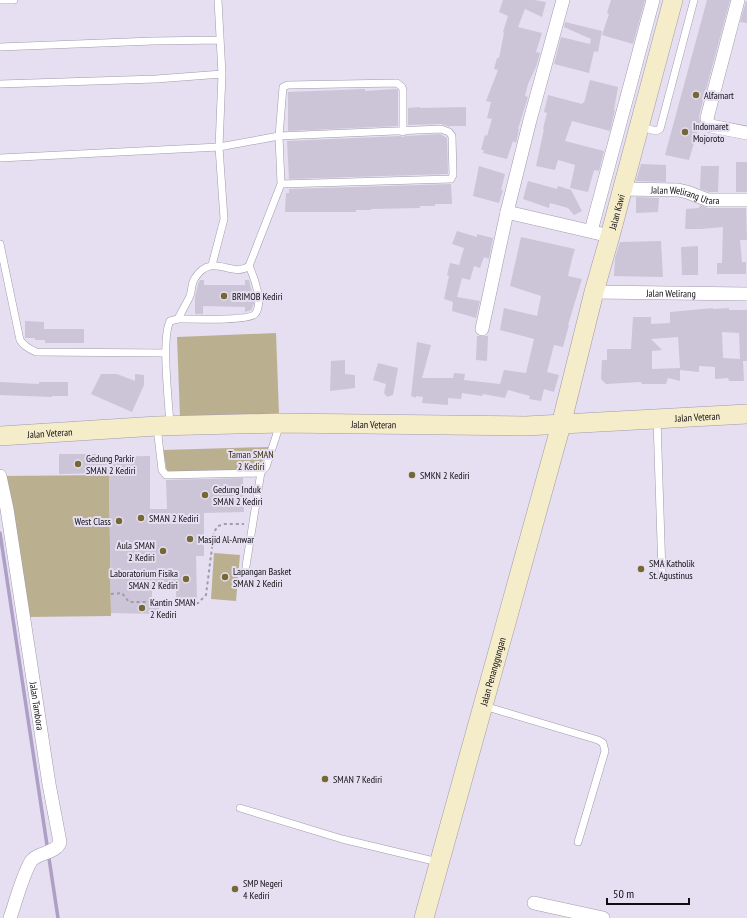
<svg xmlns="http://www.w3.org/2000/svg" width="747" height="918" font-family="'PT Sans Narrow',sans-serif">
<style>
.green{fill:#bab090}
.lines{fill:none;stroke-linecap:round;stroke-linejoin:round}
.stream{stroke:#ad9fc6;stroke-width:3.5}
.building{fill:#cbc5d7;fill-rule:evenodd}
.lane-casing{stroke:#a09aab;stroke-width:8}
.street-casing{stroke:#a09aab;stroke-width:14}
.secondary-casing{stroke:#a09aab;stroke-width:20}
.path{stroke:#a19caa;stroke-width:2;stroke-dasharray:3 3;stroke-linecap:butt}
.lane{stroke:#fff;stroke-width:7}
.street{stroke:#fff;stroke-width:13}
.secondary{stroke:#f5ecc9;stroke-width:19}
.poi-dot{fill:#766835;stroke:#e5dff1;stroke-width:1.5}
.labels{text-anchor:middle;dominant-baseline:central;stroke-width:4;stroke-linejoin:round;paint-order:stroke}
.poi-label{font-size:10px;fill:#100d13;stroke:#e5dff1;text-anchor:start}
.street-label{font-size:10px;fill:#100d13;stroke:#e5dff1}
.park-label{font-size:10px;fill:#362c09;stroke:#e5dff1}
</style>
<rect width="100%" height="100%" fill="#e5dff1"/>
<path class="green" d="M276 333 279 414 180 417 177 337Z
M269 447 258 471 167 472 163 450Z
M109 475 111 616 27 617 4 476Z
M214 553 240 555 236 601 211 599Z"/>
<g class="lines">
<path class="stream" d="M0 533 58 918"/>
</g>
<path class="building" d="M503 0H534L546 2 542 17 525 9 518 27 542 33 536 52 540 53 536 67 528 84 525 96 528 97 518 129H519L516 143 513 141 507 159 483 153 484 150H481L485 135 487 136 492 119 487 118 491 102 486 101 498 70 494 69 497 58H499L504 33 503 32 508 16 499 12Z
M611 0H645L633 44 602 35 609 14 607 13Z
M707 0H730L699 116 700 123 689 160 665 155Z
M746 1 747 2V23L740 22Z
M565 22 602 31 598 52 594 51 589 73 554 64 561 37 590 44 591 39 564 27Z
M590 80 618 87 614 110H615L610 131 572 121 565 141 604 151 599 171 594 170 588 192 570 188 575 165 558 160 555 170 536 166 544 129H543L547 113 544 112 548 95 582 104 583 102 584 103Z
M365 89V91L396 89 398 90V126L288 131V92Z
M420 107V108L466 107V126H450V127L441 124 408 125V108Z
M440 134 447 138 448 174 289 179 287 141 400 136 403 137 406 136Z
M736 162H747V192H736Z
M641 164 666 165V182L636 181Z
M479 166 505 174 501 190H503L499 203 473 196Z
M701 166H719L718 192H709L700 189Z
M528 181 557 189 558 186 571 190 582 211 574 215 568 208 550 203 549 208 523 199Z
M451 184 452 204H435V206H420V208L371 209V210H356V212H285L286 193H289V189Z
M636 197 659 198 658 212 636 213Z
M700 205 708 208H746L747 240H740L742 262H746V274H717V263H722L723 227 701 229H685L686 209 699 208Z
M457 231 477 237V234L493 238 489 259 484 257 480 268 474 266 470 280 462 278 457 297 480 301 476 318 452 311 453 302 444 299 449 276 447 275 450 263 459 265 464 248 452 244Z
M521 237 575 249 572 259 568 276 582 279 568 325H569L563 347 554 345 547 372 559 375 554 392 544 389 541 401 529 399 530 396 508 390 505 398 483 394 482 396 462 393 461 399 448 398V405L422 403 423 397 416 396V398L411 396 417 342 431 345 422 378H453L454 373 465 374 464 380 500 384 504 370 526 373 534 339 500 330 504 308 537 316 541 296 510 286Z
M661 241 663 277 614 276 615 258 620 242Z
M698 246V275H682L681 247Z
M200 280H204V285H245V280H249L253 297 254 303 251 310 245 312V307L203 306V314H195V297L198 284Z
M713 308V309L729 308V310H747V361H743L744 381H729L728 378 715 379V367L699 366V372L680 370V381L668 378 666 384H642L641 382 606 384 601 379 602 360H607V349H631L633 317H651V324L670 323V312ZM722 332 739 333 740 359 723 358ZM678 337 680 368 652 369V351L662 350 651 339Z
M25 321 44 322V329H84V343H45V340H35V338H25Z
M477 336H488L487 361 476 360Z
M345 360V374L355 375V388L330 391 331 361Z
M378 363 398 368 393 395 387 397 384 393 386 384 373 380Z
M101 374H117L135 381V374L144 375V385L132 412 91 394Z
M0 382 39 384V382H68V396H52V397L0 395Z
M59 454H97V457L150 456V509H167L166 480 243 478 244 512 204 513V556H196L197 599 176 600V586H152V602H159V614L111 613 109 473 59 474Z"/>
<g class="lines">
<g class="lane-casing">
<path id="lane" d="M0 0H14
M0 47 153 41 220 40
M0 84 156 79 222 74
M641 127 656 131 660 129 694 0
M0 158 219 147 279 136 441 129 449 132 452 136 453 175 451 179 281 184
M0 244 20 340C24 346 29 349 36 352L166 353
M212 265 224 219 219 147 222 74 218 0
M178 319C182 311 186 304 190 296 192 291 191 283 195 278 212 251 232 279 249 266L281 184 279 136 283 87 288 85 397 83 402 87 403 90V132
M657 420 662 573
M170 426C169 403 161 339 170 321L178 319C190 319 249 321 255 314 264 303 254 277 249 266
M157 427 162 470 166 475 257 473 261 472 266 467 280 424
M246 566 261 472
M484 706 598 740 603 743 605 751 578 842
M240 808 342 839 438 862"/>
</g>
<g class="street-casing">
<g id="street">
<path d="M738 0 707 118 708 123 711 126 747 133"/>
<path id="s1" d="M623 189 678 190 687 192 708 200H747"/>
<path d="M507 212 610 236"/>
<path d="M591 231 653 0"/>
<path id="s2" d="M594 292 747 294"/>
<path d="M482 329 507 212 530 120 563 0"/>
<path id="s3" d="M0 476 7 509 49 784 60 842C57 853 39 852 32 860 24 870 15 904 10 918"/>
<path d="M534 903 603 918"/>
</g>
</g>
<g class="secondary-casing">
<g id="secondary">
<path id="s4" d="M0 436 157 426 280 423 526 426 747 414"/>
<path id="s5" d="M424 918 561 425 594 292 610 236 673 0"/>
</g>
</g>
<path class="path" d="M111 594 122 593 129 602H159L166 604 182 605 198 603 206 595 214 532 218 526 225 524H244"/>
<use href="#lane" class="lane"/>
<use href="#street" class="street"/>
<use href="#secondary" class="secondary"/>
</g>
<g class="poi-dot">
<circle cx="696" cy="95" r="4"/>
<circle cx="685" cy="132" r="4"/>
<circle cx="224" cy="296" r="4"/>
<circle cx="78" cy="464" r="4"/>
<circle cx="412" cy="475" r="4"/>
<circle cx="205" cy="495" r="4"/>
<circle cx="141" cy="518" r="4"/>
<circle cx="119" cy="521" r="4"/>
<circle cx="190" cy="539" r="4"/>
<circle cx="163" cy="551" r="4"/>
<circle cx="641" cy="569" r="4"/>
<circle cx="225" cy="577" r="4"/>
<circle cx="186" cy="579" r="4"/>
<circle cx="142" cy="608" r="4"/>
<circle cx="325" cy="779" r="4"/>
<circle cx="235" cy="889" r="4"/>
</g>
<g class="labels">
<g class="poi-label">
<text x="704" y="95">Alfamart</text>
<text x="693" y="126">Indomaret<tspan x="693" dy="12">Mojoroto</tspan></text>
<text x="232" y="296">BRIMOB Kediri</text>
<text x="86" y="458">Gedung Parkir<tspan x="86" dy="12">SMAN 2 Kediri</tspan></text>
<text x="420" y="475">SMKN 2 Kediri</text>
<text x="213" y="489">Gedung Induk<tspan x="213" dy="12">SMAN 2 Kediri</tspan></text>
<text x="149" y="518">SMAN 2 Kediri</text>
<text x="111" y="521" text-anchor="end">West Class</text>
<text x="198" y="539">Masjid Al-Anwar</text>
<text x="155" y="545" text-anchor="end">Aula SMAN<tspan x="155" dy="12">2 Kediri</tspan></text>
<text x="649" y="563">SMA Katholik<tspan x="649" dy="12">St. Agustinus</tspan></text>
<text x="233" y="571">Lapangan Basket<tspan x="233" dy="12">SMAN 2 Kediri</tspan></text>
<text x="178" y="573" text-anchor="end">Laboratorium Fisika<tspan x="178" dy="12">SMAN 2 Kediri</tspan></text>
<text x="150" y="602">Kantin SMAN<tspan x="150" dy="12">2 Kediri</tspan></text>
<text x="333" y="779">SMAN 7 Kediri</text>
<text x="243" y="883">SMP Negeri<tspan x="243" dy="12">4 Kediri</tspan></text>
</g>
<g class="street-label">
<text stroke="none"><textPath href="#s1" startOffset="63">Jalan Welirang Utara</textPath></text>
<text stroke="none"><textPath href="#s5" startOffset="732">Jalan Kawi</textPath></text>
<text stroke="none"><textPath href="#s2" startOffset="77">Jalan Welirang</textPath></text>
<text stroke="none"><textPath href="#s4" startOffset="698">Jalan Veteran</textPath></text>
<text stroke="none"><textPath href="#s4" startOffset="374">Jalan Veteran</textPath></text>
<text stroke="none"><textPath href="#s4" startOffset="50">Jalan Veteran</textPath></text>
<text stroke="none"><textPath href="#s5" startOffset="256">Jalan Penanggungan</textPath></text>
<text stroke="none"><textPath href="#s3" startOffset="233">Jalan Tambora</textPath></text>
</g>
<g class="park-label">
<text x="251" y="454">Taman SMAN<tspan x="251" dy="12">2 Kediri</tspan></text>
</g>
</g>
<path d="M607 898v6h82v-6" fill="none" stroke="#100d13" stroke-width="2"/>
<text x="613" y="898" font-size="12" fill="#100d13" stroke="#e5dff1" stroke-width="3" paint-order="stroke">50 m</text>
</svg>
